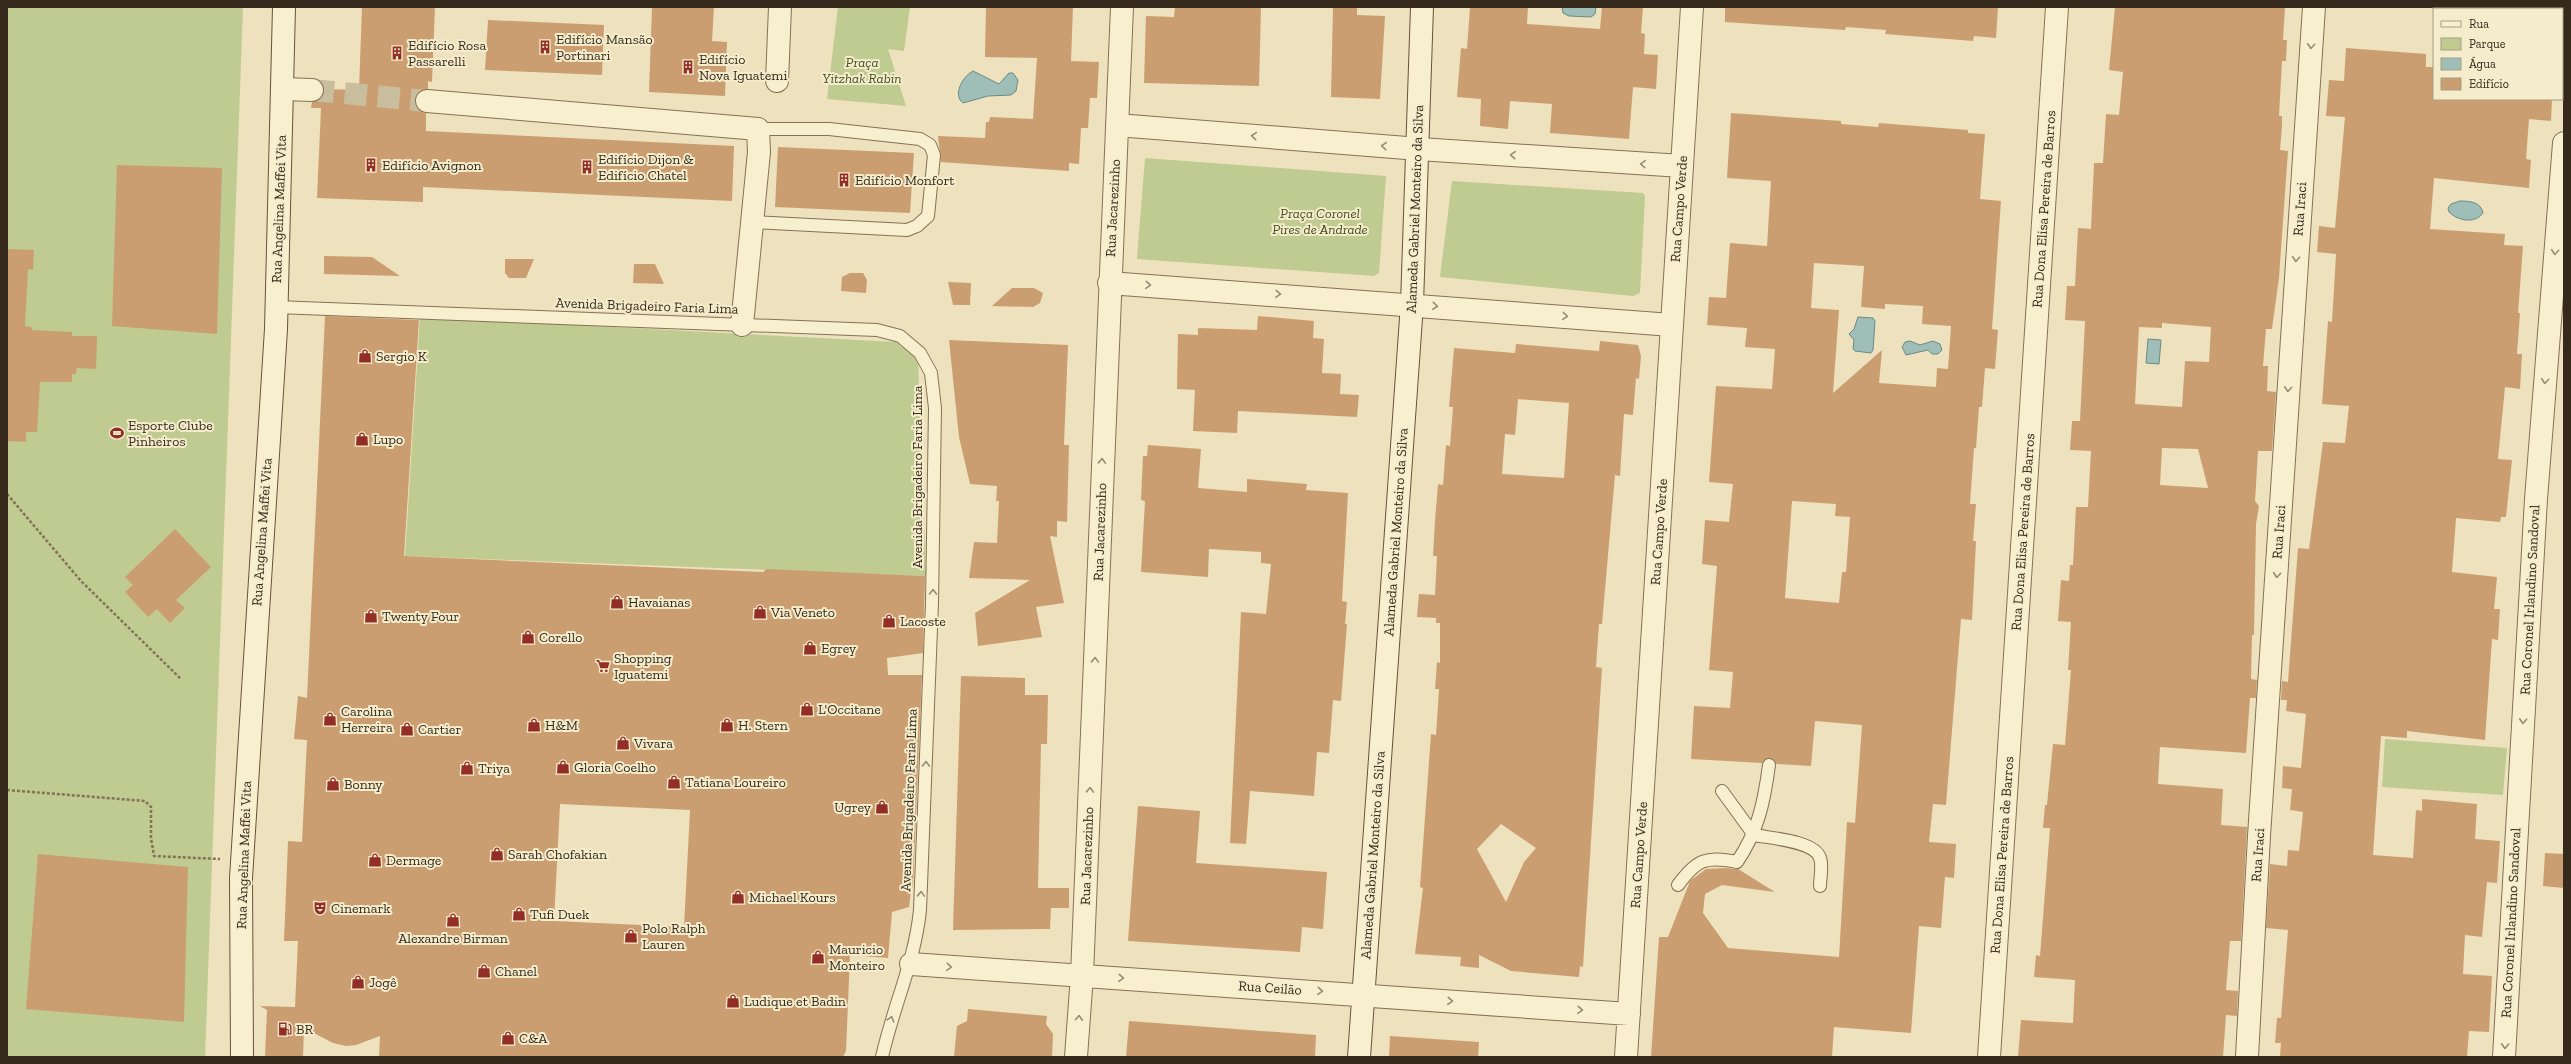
<svg xmlns="http://www.w3.org/2000/svg" width="2571" height="1064" font-family="'Zilla Slab',serif">
<style>
.green{fill:#bfcb91}
.water{fill:#a0beb8;stroke:#688b85}
.building{fill:#cb9e72;fill-rule:evenodd}
.lines{fill:none;stroke-linecap:round;stroke-linejoin:round}
.street-tunnel{stroke:#c8bd9d;stroke-width:22;stroke-dasharray:22 11;stroke-linecap:butt}
.lane-casing{stroke:#847256;stroke-width:14}
.street-casing{stroke:#847256;stroke-width:24}
.secondary-casing{stroke:#66533a;stroke-width:24}
.path{stroke:#847256;stroke-width:2.5;stroke-dasharray:3 2;stroke-linecap:butt}
.lane{stroke:#f8efcf;stroke-width:12}
.street{stroke:#f8efcf;stroke-width:22}
.secondary{stroke:#f8efcf;stroke-width:22}
.oneway{stroke:#968c75}
.labels{text-anchor:middle;dominant-baseline:central;stroke-width:4;stroke-linejoin:round;paint-order:stroke}
.poi-label{font-size:14px;fill:#34291b;stroke:#f5eccc;text-anchor:start}
.park-label{font-size:14px;font-style:italic;fill:#415022;stroke:#f5eccc}
.street-label{font-size:14px;fill:#34291b;stroke:#f5eccc}
</style>
<rect width="100%" height="100%" fill="#ede2bd"/>
<path class="green" d="M7 7H243L205 1057H7Z
M838 7H910L904 51 888 49 906 106 827 99Z
M1145 158 1386 176 1379 273 1374 276 1137 259Z
M1452 181 1643 193 1645 196 1640 293 1633 296 1440 277Z
M420 317 896 342 918 360 926 576 405 556Z
M2385 739 2507 748 2503 795 2382 787Z"/>
<path class="water" d="M1562 7H1596L1595 14 1591 17 1569 16 1563 13Z
M973 71 999 84 1009 73H1013L1018 80 1016 91 1011 95 988 96 963 103C952 95 963 76 973 71Z
M2460 201C2470 201 2481 202 2483 213 2475 224 2458 221 2449 212L2448 208 2451 204Z
M1858 317 1873 318 1875 321 1873 350 1871 353 1855 351 1853 349 1854 340 1849 334 1854 329Z
M2148 339 2161 340 2159 364 2146 363Z
M1910 341 1920 345 1933 341 1940 344 1942 350 1938 354H1932L1928 350 1906 355 1902 347 1905 342Z"/>
<path class="building" d="M362 7H435L432 82 428 81V89L417 94 415 100 420 111 426 113V131L734 146 732 201 423 187V202L317 198 321 108H311L312 102 322 97 324 89 359 90Z
M652 7H714L712 41 727 42 725 96 649 92Z
M986 7H1073L1071 61 1099 62 1097 98H1090L1088 128H1081L1079 164 1069 163V171L941 162 938 136 985 138 986 122H989L990 117 1033 119 1037 58 985 57Z
M1175 7H1261L1259 86 1144 83 1146 16 1174 17Z
M1333 7H1357V15L1385 16 1380 99 1331 97Z
M1470 7H1528L1527 24 1600 29 1602 7H1643L1641 33 1645 34 1644 54 1658 55 1656 89 1633 87 1629 139 1550 133 1552 104 1510 101 1508 129 1480 126 1481 99 1457 97 1461 48 1467 49Z
M1725 7H1998L1996 38 1974 36 1973 41 1885 34 1886 30 1846 27 1845 30 1725 22Z
M2115 7H2285L2283 40H2287L2286 61H2282L2279 116H2282V127L2280 150 2288 151 2279 278 2272 329H2266L2263 366H2268L2267 391 2276 392 2272 451H2258L2255 501 2259 506 2256 524 2254 635H2252L2251 679 2257 680 2256 698H2250L2246 753 2160 747 2158 784 2223 789 2221 825 2247 827 2241 941H2230L2226 990 2238 991 2237 1016 2226 1015 2223 1057H2018L2021 1020 2073 1023 2075 980 2034 977 2036 955 2040 956 2050 828H2043L2045 805H2047L2053 744 2065 745 2071 670H2068L2071 622 2058 621 2061 580 2069 581 2070 565H2073L2076 507H2088L2091 451 2070 450 2072 421H2080L2085 321 2065 320 2067 286H2075L2078 228 2091 229 2094 163H2103L2106 114 2119 115 2123 72 2109 70ZM2162 323 2211 327 2209 362 2185 361 2182 407 2135 404 2139 327 2162 328ZM2162 448 2198 449 2208 488 2160 485Z
M488 20 604 25 602 75 485 70Z
M2346 48 2426 54V67H2434V99H2552L2551 121 2529 119 2526 159 2531 160 2529 188 2434 178 2430 229 2505 234 2504 245 2523 246 2518 313H2520L2517 354H2522L2520 389 2505 387 2498 459 2512 460 2506 517H2501L2500 522 2456 518 2452 572 2497 577 2494 609H2500L2498 640 2492 639 2485 740 2407 731V738L2381 736 2373 855 2413 858 2416 810 2422 811V799L2477 804 2475 839 2500 841 2497 883 2487 882 2482 937 2465 935 2463 974 2492 976 2489 1032 2469 1031 2467 1057H2280L2281 1043H2275L2277 1018H2281L2288 930 2266 928 2270 864 2287 866 2288 850 2299 851 2303 812 2290 810 2292 789 2282 788 2283 766 2301 768 2306 714 2286 711 2287 700H2281L2282 681 2288 682 2298 548 2309 549 2323 442 2345 443 2349 406 2322 404 2328 321 2332 322 2336 254 2317 252 2319 226 2335 228 2345 117 2326 116 2329 80 2344 81Z
M1731 113 1841 121V124L1878 127 1879 123 1968 130V133L1985 134 1980 199 2001 201 1992 329 1998 330 1995 369 1985 368 1982 407H1979L1976 448H1974L1970 504H1976L1973 541H1976L1972 620 1961 619 1946 805 1933 804 1929 842 1956 844 1954 878 1945 877 1941 928 1919 926 1911 1033 1834 1027 1832 1057H1651L1659 937H1668L1690 881 1706 869 1725 868 1738 869 1775 892 1722 885 1705 894 1703 913 1728 948 1839 957 1847 822 1855 823 1862 725 1815 721 1811 766 1776 764 1770 758 1762 763 1691 759 1694 706 1730 708 1733 672 1709 670 1717 566 1702 564 1705 520 1729 522 1733 484 1709 482 1716 386 1772 389 1775 349 1745 347 1747 328 1707 325 1709 297 1726 298 1730 243 1767 246 1771 181 1727 178ZM1814 263 1864 266 1861 307 1885 309V304L1923 306 1922 324 1951 326 1948 369 1937 368 1936 387 1879 383 1882 350 1833 393 1839 310 1811 308ZM1792 501 1836 504 1835 516 1850 517 1846 572H1842L1839 603 1785 598Z
M778 147 914 153 910 213 775 207Z
M117 165 222 168 217 334 112 326Z
M7 249 34 250 33 270 28 269 25 326 32 327V330L72 332V336H97L96 369 77 368 76 374H72V382H40L37 432H26V442L7 441Z
M324 256 372 257 400 276 324 274Z
M505 259H534L526 278H509L505 273Z
M634 264H655L664 284 633 283Z
M850 273H863L867 280 866 293 841 291 842 277Z
M948 282 971 283 970 305H953Z
M1012 288H1034L1043 293 1040 303 1033 307 992 306Z
M325 316 419 320 404 556 763 572 767 569 925 576 923 653 887 658 888 675H922L913 886 911 890 909 907 892 912 888 958 850 955 846 1051 843 1057H379L380 1036 356 1045 346 1046 333 1043 304 1028 303 1057H265L267 1010 260 1006 295 1007 298 941H284L288 841 302 842 307 740 294 739 298 696 307 698ZM560 804 690 810 684 927 554 921Z
M1258 316 1314 321 1313 338 1324 339 1322 373 1341 374 1340 394 1359 395 1357 417 1238 411 1237 433 1193 431 1195 390 1177 389 1178 334 1198 335V328L1257 330Z
M949 340 1068 345 1064 445H1069L1067 522 1057 521V537L1050 536 1064 603 1036 607 1042 637 978 646 975 613 1030 580 969 578 974 542 997 543 999 501H996L997 486 970 484 959 437Z
M1600 341 1638 345 1641 356 1639 379 1636 378 1633 415 1624 414 1620 476 1615 475 1602 624H1599L1596 667 1602 668 1583 967 1580 966 1579 977 1511 971 1479 955V968L1460 966 1461 957 1415 954 1423 888 1420 887 1431 734 1436 735 1439 689H1435L1437 662 1440 663V623H1436V618L1417 617 1419 594 1435 595 1437 556H1433L1435 521 1438 484 1443 485 1446 445 1450 446 1453 407H1449L1454 348 1515 353 1516 344 1599 351ZM1518 399 1569 403 1564 478 1502 474 1505 434 1515 435ZM1501 824 1536 848 1524 862 1506 902 1477 849Z
M1148 445 1201 449 1198 488 1247 492V479L1307 484 1306 490 1348 493 1342 601 1347 602 1345 624H1347L1341 701 1333 700 1329 753 1317 752 1314 796 1250 791 1246 844 1230 843 1241 612 1266 614 1271 564 1261 563V552L1209 549 1208 577 1141 572 1145 501 1141 500 1143 456H1147Z
M175 529 211 567 176 600 185 608 170 623 157 609 148 617 125 592 133 585 125 577Z
M961 676 1025 678V695H1048L1047 744H1041L1038 888H1069V908H1051L1050 929 953 930Z
M1138 806 1200 811 1196 863 1327 872 1323 929 1302 927 1300 952 1128 941Z
M2545 853 2564 854V888L2543 886Z
M38 854 188 867 184 1022 26 1009Z
M968 1009 1047 1016 1046 1024 1053 1034 1052 1057H954L957 1026 967 1021Z
M1129 1021 1316 1035 1315 1057H1126Z
M1390 1036 1479 1042 1478 1057H1389Z"/>
<g class="lines">
<path class="street-tunnel" d="M312 90 427 101"/>
<g class="lane-casing">
<path id="lane" d="M752 222 907 230 917 226 928 216 934 155 930 145 920 139 829 129H758
M276 307 877 330 900 336 920 353 931 373 935 408 932 603 920 910C915 961 893 1007 882 1057
M1722 791 1754 835C1770 838 1815 841 1820 858 1823 866 1820 878 1820 886
M1678 885C1697 859 1706 856 1737 862 1758 831 1764 803 1769 765"/>
</g>
<g class="street-casing">
<path id="street" d="M777 81 780 7
M282 89 312 90
M427 101 758 129 759 152 742 325
M1117 125 1419 149 1682 166
M1109 283 1672 325
M911 964 1629 1014
M1076 1057 1082 975 1122 7
M1626 1057 1692 7
M1989 1057 2057 7
M2247 1057 2259 836 2314 7
M2504 1057 2536 499 2564 143"/>
</g>
<g class="secondary-casing">
<path id="secondary" d="M242 1057 241 878 276 329 284 7
M1359 1057 1412 304 1422 7"/>
</g>
<path class="path" d="M7 494 81 581 181 679
M7 790 145 801 151 807V838L154 856 220 859"/>
<use href="#lane" class="lane"/>
<use href="#street" class="street"/>
<use href="#secondary" class="secondary"/>
</g>
<defs><path id="oneway-chevron" d="M-2-3.5L2.5 0L-2 3.5" fill="none" stroke-width="1.6" stroke-linecap="round" stroke-linejoin="round"/></defs>
<g class="oneway">
<use href="#oneway-chevron" transform="translate(2311 46) rotate(94)"/>
<use href="#oneway-chevron" transform="translate(1254 136) rotate(-175)"/>
<use href="#oneway-chevron" transform="translate(1384 146) rotate(-175)"/>
<use href="#oneway-chevron" transform="translate(1513 155) rotate(-176)"/>
<use href="#oneway-chevron" transform="translate(1643 164) rotate(-176)"/>
<use href="#oneway-chevron" transform="translate(2555 252) rotate(95)"/>
<use href="#oneway-chevron" transform="translate(2296 259) rotate(94)"/>
<use href="#oneway-chevron" transform="translate(1148 285) rotate(4)"/>
<use href="#oneway-chevron" transform="translate(1278 294) rotate(4)"/>
<use href="#oneway-chevron" transform="translate(1435 306) rotate(5)"/>
<use href="#oneway-chevron" transform="translate(1565 316) rotate(5)"/>
<use href="#oneway-chevron" transform="translate(2545 381) rotate(95)"/>
<use href="#oneway-chevron" transform="translate(2288 389) rotate(94)"/>
<use href="#oneway-chevron" transform="translate(1102 461) rotate(-88)"/>
<use href="#oneway-chevron" transform="translate(2277 575) rotate(94)"/>
<use href="#oneway-chevron" transform="translate(933 592) rotate(-89)"/>
<use href="#oneway-chevron" transform="translate(1095 660) rotate(-88)"/>
<use href="#oneway-chevron" transform="translate(2523 721) rotate(93)"/>
<use href="#oneway-chevron" transform="translate(926 764) rotate(-88)"/>
<use href="#oneway-chevron" transform="translate(1090 790) rotate(-88)"/>
<use href="#oneway-chevron" transform="translate(921 894) rotate(-88)"/>
<use href="#oneway-chevron" transform="translate(949 967) rotate(4)"/>
<use href="#oneway-chevron" transform="translate(1121 978) rotate(4)"/>
<use href="#oneway-chevron" transform="translate(1320 991) rotate(4)"/>
<use href="#oneway-chevron" transform="translate(1450 1001) rotate(4)"/>
<use href="#oneway-chevron" transform="translate(1580 1010) rotate(4)"/>
<use href="#oneway-chevron" transform="translate(1079 1018) rotate(-86)"/>
<use href="#oneway-chevron" transform="translate(891 1019) rotate(-73)"/>
<use href="#oneway-chevron" transform="translate(2505 1046) rotate(93)"/>
</g>
<defs>
<g id="building-bare" transform="scale(1.08)"><path d="M-4-6H4V6H1V3H-1V6H-4ZM-2.5-4.3h1.7v1.8h-1.7ZM.8-4.3h1.7v1.8H.8ZM-2.5-1h1.7V.8h-1.7ZM.8-1h1.7V.8H.8Z" fill="#932e27" stroke="#f5eccc" stroke-width="2.5" paint-order="stroke"/></g>
<g id="shop-bare" transform="scale(1.08)"><path d="M-5-2.5h2.3a2.7 3.5 0 0 1 5.4 0H5L5.5 6h-11ZM-1.5-2.5h3a1.5 2.3 0 0 0-3 0Z" fill="#932e27" stroke="#f5eccc" stroke-width="2.5" paint-order="stroke"/></g>
<g id="stadium-bare" transform="scale(1.08)"><path d="M0-5a6.5 5 0 1 0 0 10a6.5 5 0 1 0 0-10ZM-3.5-1.8h7v3.6h-7Z" fill="#932e27" stroke="#f5eccc" stroke-width="2.5" paint-order="stroke"/></g>
<g id="supermarket-bare" transform="scale(1.08)"><path d="M-6-5.5h2.5l.6 2H6L4.5 2H-2.5L-4.4-4H-6ZM-1.5 3.2a1.3 1.3 0 1 0 .1 0ZM3 3.2a1.3 1.3 0 1 0 .1 0Z" fill="#932e27" stroke="#f5eccc" stroke-width="2.5" paint-order="stroke"/></g>
<g id="theatre-bare" transform="scale(1.08)"><path d="M-5-5.5Q0-4 5-5.5V0Q5 5 0 6Q-5 5-5 0ZM-3.3-2.5H-1v1.5H-3.3ZM1-2.5H3.3v1.5H1ZM-2.8 1Q0 5.5 2.8 1Z" fill="#932e27" stroke="#f5eccc" stroke-width="2.5" paint-order="stroke"/></g>
<g id="fuel-bare" transform="scale(1.08)"><path d="M-5.5-6h7V0h2V4h1.3V-2.5L3-4.5l.8-.8L6-3V5H2.5V1h-1V6h-7ZM-4.2-4.7v3.2H.2V-4.7Z" fill="#932e27" stroke="#f5eccc" stroke-width="2.5" paint-order="stroke"/></g>
</defs>
<g fill-rule="evenodd">
<use href="#building-bare" x="545" y="47"/>
<use href="#building-bare" x="397" y="53"/>
<use href="#building-bare" x="688" y="67"/>
<use href="#building-bare" x="371" y="165"/>
<use href="#building-bare" x="587" y="167"/>
<use href="#building-bare" x="844" y="180"/>
<use href="#shop-bare" x="365" y="356"/>
<use href="#stadium-bare" x="117" y="433"/>
<use href="#shop-bare" x="362" y="439"/>
<use href="#shop-bare" x="617" y="602"/>
<use href="#shop-bare" x="760" y="612"/>
<use href="#shop-bare" x="371" y="616"/>
<use href="#shop-bare" x="889" y="621"/>
<use href="#shop-bare" x="528" y="637"/>
<use href="#shop-bare" x="810" y="648"/>
<use href="#supermarket-bare" x="603" y="666"/>
<use href="#shop-bare" x="807" y="709"/>
<use href="#shop-bare" x="330" y="719"/>
<use href="#shop-bare" x="534" y="725"/>
<use href="#shop-bare" x="727" y="725"/>
<use href="#shop-bare" x="407" y="729"/>
<use href="#shop-bare" x="623" y="743"/>
<use href="#shop-bare" x="563" y="767"/>
<use href="#shop-bare" x="467" y="768"/>
<use href="#shop-bare" x="674" y="782"/>
<use href="#shop-bare" x="333" y="784"/>
<use href="#shop-bare" x="882" y="807"/>
<use href="#shop-bare" x="497" y="854"/>
<use href="#shop-bare" x="375" y="860"/>
<use href="#shop-bare" x="738" y="897"/>
<use href="#theatre-bare" x="320" y="908"/>
<use href="#shop-bare" x="519" y="914"/>
<use href="#shop-bare" x="453" y="920"/>
<use href="#shop-bare" x="631" y="936"/>
<use href="#shop-bare" x="818" y="957"/>
<use href="#shop-bare" x="484" y="971"/>
<use href="#shop-bare" x="358" y="982"/>
<use href="#shop-bare" x="733" y="1001"/>
<use href="#fuel-bare" x="285" y="1029"/>
<use href="#shop-bare" x="508" y="1038"/>
</g>
<g class="labels">
<g class="poi-label">
<text x="556" y="39">Edifício Mansão<tspan x="556" dy="16">Portinari</tspan></text>
<text x="408" y="45">Edifício Rosa<tspan x="408" dy="16">Passarelli</tspan></text>
<text x="699" y="59">Edifício<tspan x="699" dy="16">Nova Iguatemi</tspan></text>
<text x="598" y="159">Edifício Dijon &amp;<tspan x="598" dy="16">Edifício Chatel</tspan></text>
<text x="382" y="165">Edifício Avignon</text>
<text x="855" y="180">Edifício Monfort</text>
<text x="376" y="356">Sergio K</text>
<text x="128" y="425">Esporte Clube<tspan x="128" dy="16">Pinheiros</tspan></text>
<text x="373" y="439">Lupo</text>
<text x="628" y="602">Havaianas</text>
<text x="771" y="612">Via Veneto</text>
<text x="382" y="616">Twenty Four</text>
<text x="900" y="621">Lacoste</text>
<text x="539" y="637">Corello</text>
<text x="821" y="648">Egrey</text>
<text x="614" y="658">Shopping<tspan x="614" dy="16">Iguatemi</tspan></text>
<text x="818" y="709">L'Occitane</text>
<text x="341" y="711">Carolina<tspan x="341" dy="16">Herreira</tspan></text>
<text x="545" y="725">H&amp;M</text>
<text x="738" y="725">H. Stern</text>
<text x="418" y="729">Cartier</text>
<text x="634" y="743">Vivara</text>
<text x="574" y="767">Gloria Coelho</text>
<text x="478" y="768">Triya</text>
<text x="685" y="782">Tatiana Loureiro</text>
<text x="344" y="784">Bonny</text>
<text x="871" y="807" text-anchor="end">Ugrey</text>
<text x="508" y="854">Sarah Chofakian</text>
<text x="386" y="860">Dermage</text>
<text x="749" y="897">Michael Kours</text>
<text x="331" y="908">Cinemark</text>
<text x="530" y="914">Tufi Duek</text>
<text x="642" y="928">Polo Ralph<tspan x="642" dy="16">Lauren</tspan></text>
<text x="453" y="938" text-anchor="middle">Alexandre Birman</text>
<text x="829" y="949">Mauricio<tspan x="829" dy="16">Monteiro</tspan></text>
<text x="495" y="971">Chanel</text>
<text x="369" y="982">Jogê</text>
<text x="744" y="1001">Ludique et Badin</text>
<text x="296" y="1029">BR</text>
<text x="519" y="1038">C&amp;A</text>
</g>
<g class="park-label">
<text x="862" y="62">Praça<tspan x="862" dy="16">Yitzhak Rabin</tspan></text>
<text x="1320" y="213">Praça Coronel<tspan x="1320" dy="16">Pires de Andrade</tspan></text>
</g>
<g class="street-label">
<text transform="translate(1113 208) rotate(-87)">Rua Jacarezinho</text>
<text transform="translate(279 209) rotate(-88)">Rua Angelina Maffei Vita</text>
<text transform="translate(1415 209) rotate(-88)">Alameda Gabriel Monteiro da Silva</text>
<text transform="translate(1679 209) rotate(-86)">Rua Campo Verde</text>
<text transform="translate(2044 209) rotate(-86)">Rua Dona Elisa Pereira de Barros</text>
<text transform="translate(2300 209) rotate(-86)">Rua Iraci</text>
<text transform="translate(647 306) rotate(2)">Avenida Brigadeiro Faria Lima</text>
<text transform="translate(917 477) rotate(-90)">Avenida Brigadeiro Faria Lima</text>
<text transform="translate(262 532) rotate(-86)">Rua Angelina Maffei Vita</text>
<text transform="translate(1100 532) rotate(-88)">Rua Jacarezinho</text>
<text transform="translate(1396 532) rotate(-86)">Alameda Gabriel Monteiro da Silva</text>
<text transform="translate(1659 532) rotate(-86)">Rua Campo Verde</text>
<text transform="translate(2023 532) rotate(-86)">Rua Dona Elisa Pereira de Barros</text>
<text transform="translate(2279 532) rotate(-86)">Rua Iraci</text>
<text transform="translate(2530 600) rotate(-87)">Rua Coronel Irlandino Sandoval</text>
<text transform="translate(909 800) rotate(-88)">Avenida Brigadeiro Faria Lima</text>
<text transform="translate(244 855) rotate(-88)">Rua Angelina Maffei Vita</text>
<text transform="translate(1373 855) rotate(-86)">Alameda Gabriel Monteiro da Silva</text>
<text transform="translate(1639 855) rotate(-86)">Rua Campo Verde</text>
<text transform="translate(2002 855) rotate(-86)">Rua Dona Elisa Pereira de Barros</text>
<text transform="translate(2258 855) rotate(-86)">Rua Iraci</text>
<text transform="translate(1087 856) rotate(-88)">Rua Jacarezinho</text>
<text transform="translate(2511 923) rotate(-87)">Rua Coronel Irlandino Sandoval</text>
<text transform="translate(1270 988) rotate(4)">Rua Ceilão</text>
</g>
</g>
<rect width="2571" height="1064" fill="none" stroke="#34291b" stroke-width="16"/>
<rect x="2433" y="8" width="130" height="92" fill="#f5eccc" stroke="#a89e85"/>
<rect x="2441" y="21" width="20" height="6" fill="#f8efcf" stroke="#a89e85"/>
<text x="2469" y="28" font-size="12" fill="#34291b">Rua</text>
<rect x="2441" y="38" width="20" height="12" fill="#bfcb91" stroke="#a89e85"/>
<text x="2469" y="48" font-size="12" fill="#34291b">Parque</text>
<rect x="2441" y="58" width="20" height="12" fill="#a0beb8" stroke="#a89e85"/>
<text x="2469" y="68" font-size="12" fill="#34291b">Água</text>
<rect x="2441" y="78" width="20" height="12" fill="#cb9e72" stroke="#a89e85"/>
<text x="2469" y="88" font-size="12" fill="#34291b">Edifício</text>
</svg>
